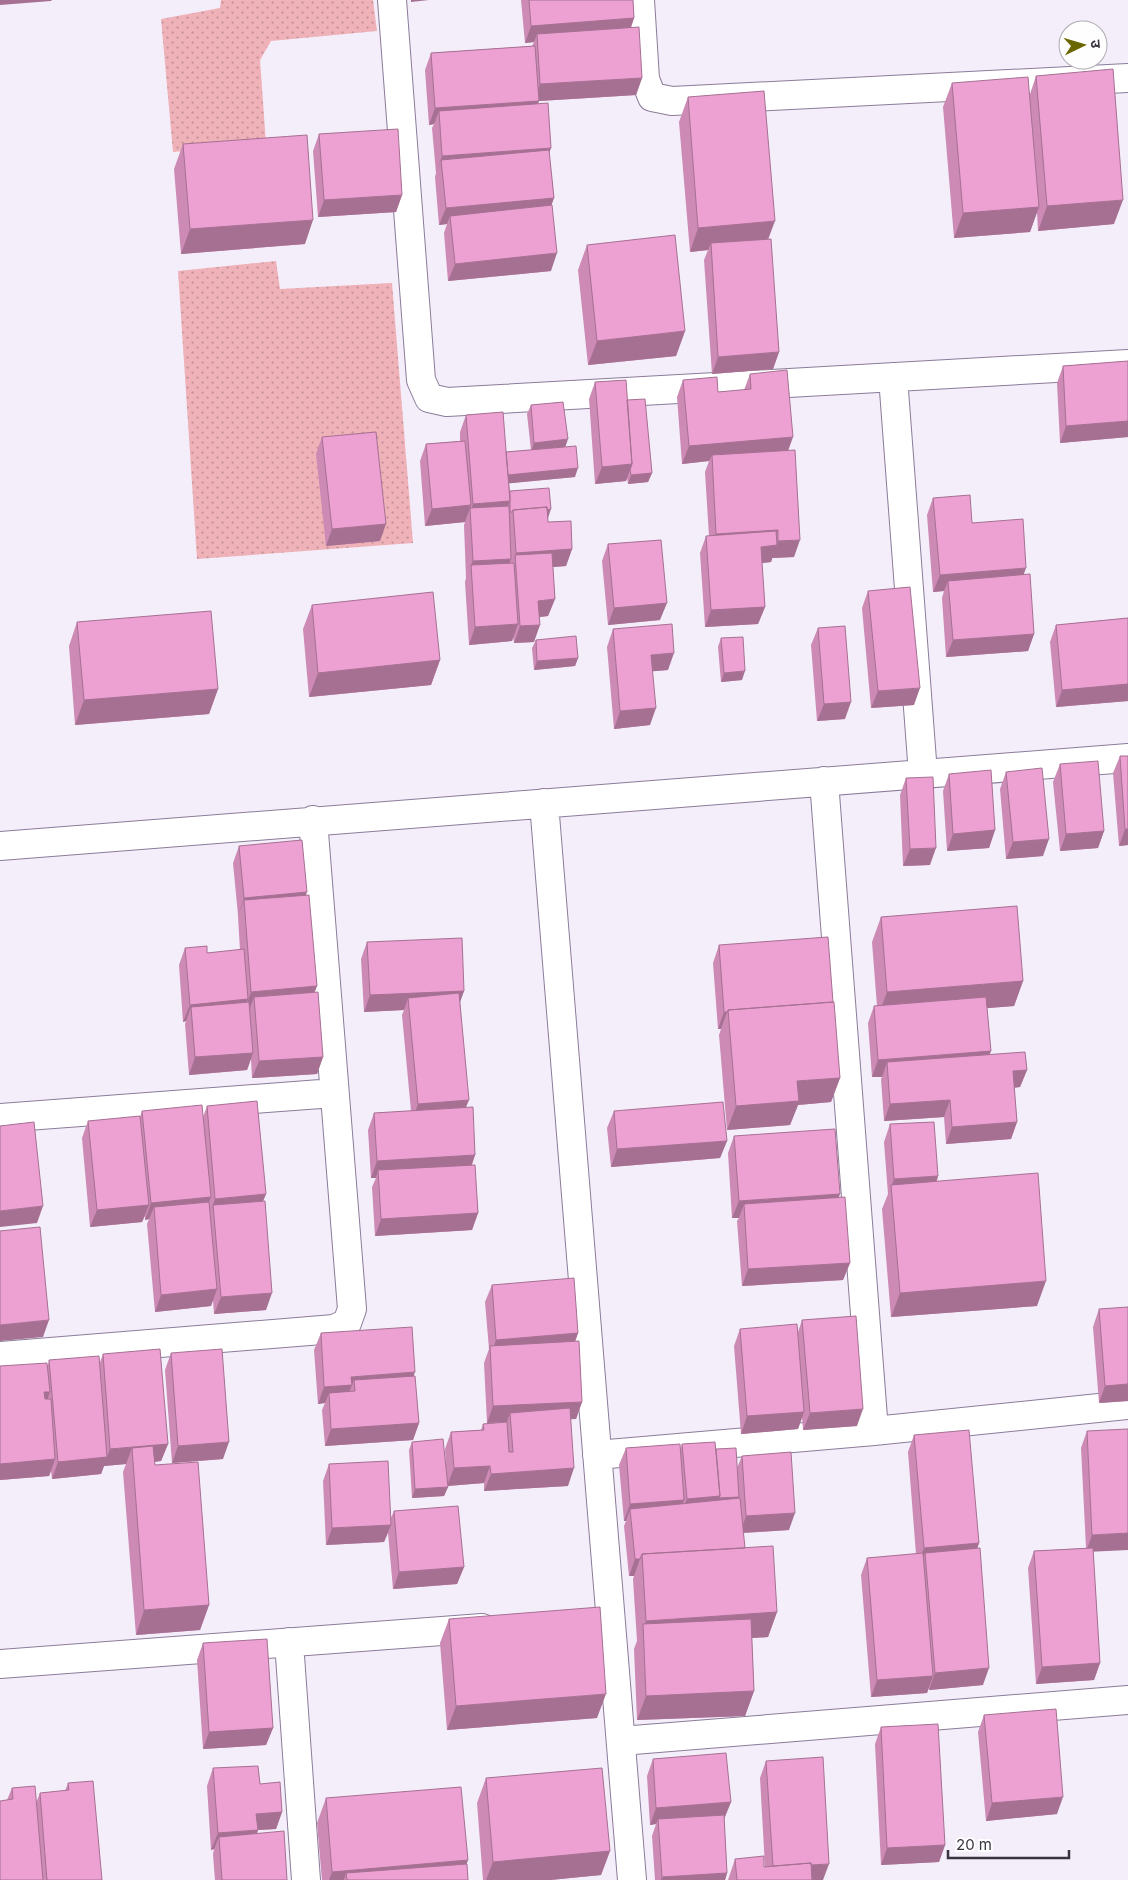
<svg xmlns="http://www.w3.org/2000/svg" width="1128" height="1880" font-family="Inter,'Noto Sans Devanagari',sans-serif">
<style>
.grass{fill:url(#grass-dots)}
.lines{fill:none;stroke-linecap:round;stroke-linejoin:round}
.minor-casing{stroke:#8b7c99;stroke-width:30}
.minor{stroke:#fff;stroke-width:28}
.wall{fill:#cc8ab5}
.shaded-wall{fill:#a67093}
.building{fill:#eda0d2;stroke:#a67093}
</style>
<defs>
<pattern id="grass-dots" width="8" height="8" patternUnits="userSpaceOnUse" patternTransform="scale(1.25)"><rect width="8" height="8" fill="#efb2b8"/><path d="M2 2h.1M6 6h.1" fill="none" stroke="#c39197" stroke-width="1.8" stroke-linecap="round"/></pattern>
</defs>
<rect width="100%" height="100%" fill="#f4edfa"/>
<path class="grass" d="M221 0H373L377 31 271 41 260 60 266 144 173 152 161 19 220 8Z
M276 261 280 289 392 283 413 543 197 559 178 271Z"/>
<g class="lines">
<g class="minor-casing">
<path id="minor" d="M392 0 421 380 429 398 447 402 1128 364
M640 0 645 79 652 97 672 101 1128 78
M893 377 923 774
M824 781 874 1431
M544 803 632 1880
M0 846 1128 758
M0 1118 334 1093
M0 1356 334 1329 347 1323 352 1309 313 820
M597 1455 874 1431 1128 1405
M289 1642 306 1880
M0 1664 482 1628
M621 1741 1128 1700"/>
</g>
<use href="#minor" class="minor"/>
</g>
<path class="wall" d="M521 0H633L634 18 631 28 642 78 636 95 539 101 538 103 551 148 549 152 554 198 551 205V271L448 281 444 233 447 224 439 225 435 177 436 173 432 128 434 124 429 125 425 70 431 53 532 46 534 42 525 43Z
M1036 76 1114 224 1038 231 1037 212 1030 232 954 238 943 107 952 83 1030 94Z
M688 97 768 239 779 352 773 369 712 374 704 260 708 250 690 252 679 122Z
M319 134 402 195 396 212 318 217 313 151Z
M183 144 305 244 181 254 174 169Z
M587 245 685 331 676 356 588 365 578 270Z
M1128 361V437L1060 443 1057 383 1063 366Z
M750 374 788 450 794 557 772 558 771 562 762 563 765 607 758 624 705 627 700 553 706 536H709L705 472 709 461 682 464 677 397 683 380 718 392 744 390Z
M595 382 627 400 652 473 648 482 628 484 627 478 626 481 595 484 589 399Z
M531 405 565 447 575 477 509 483 510 491 548 518V522L572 549 566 566 553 567 555 599 548 616 539 617 534 642 514 643 513 637 512 641 469 645 465 582 466 578 464 525 465 522 425 526 420 461 426 444 460 441V432L466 415 506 452 531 450 527 414Z
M322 437 380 541 326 546 316 454Z
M933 498 972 523 1024 575 1034 634 1028 651 946 657 942 598 944 591 933 592 927 515Z
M608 544 660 620 608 625 602 561Z
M868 591 914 705 871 708 862 608Z
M312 605 440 660 431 685 309 697 303 629Z
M1128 618V701L1056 707 1050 642 1056 625Z
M77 622 218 689 209 714 75 725 69 646Z
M818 628 845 719 817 721 811 645Z
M613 629 668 670 653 671 650 725 614 729 607 647Z
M721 638 742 680 721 682 718 647Z
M536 640 578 658 575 666 534 670 532 648Z
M1120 756 1128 845 1119 846 1113 773Z
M1060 764 1104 831 1098 848 1060 851 1053 782Z
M1006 772 1043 856 1006 859 1000 789Z
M949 774 995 830 989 848 947 851 943 791Z
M906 778 930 865 903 866 900 795Z
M239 846 306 895 317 986 314 993 323 1057 317 1074 252 1078 251 1059 247 1070 189 1075 185 1024 186 1021 183 1022 179 965 185 948 207 953 240 950 238 917V915L233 863Z
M881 917 1023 981 1014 1006 987 1008 991 1051 989 1055 1027 1070 1020 1087 1014 1088 1017 1122 1011 1139 946 1144 944 1117 884 1121 881 1079 882 1077H872L868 1023 874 1006H877L872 942Z
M367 942 464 991 460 1001 466 1107 475 1155 472 1165 478 1213 472 1230 375 1236 372 1187 376 1178H371L368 1130 374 1113 411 1111 402 1015 404 1010 364 1012 361 959Z
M719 945 833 1002 840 1078 831 1102 798 1105 790 1125 727 1130 719 1035 721 1029H718L713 963Z
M207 1106 266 1194 263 1201 266 1310 214 1314 213 1300 211 1306 155 1312 147 1224 149 1219 145 1220V1216L142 1222 90 1227 82 1138 88 1121 140 1117 142 1111 203 1117Z
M614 1111 727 1141 720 1158 611 1167 607 1128Z
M890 1124 938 1176 937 1181 1037 1306 891 1317 882 1209 888 1194 884 1142Z
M734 1136 840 1194 838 1198 850 1263 843 1280 742 1286 737 1221 739 1218H732L728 1153Z
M492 1285 578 1333 575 1342 582 1402 576 1419H571L568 1486 484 1491V1483L447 1486 445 1449 451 1432 481 1430 483 1424 507 1422 487 1423 484 1363 489 1349 485 1302Z
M1099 1309 1128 1401 1099 1403 1093 1327Z
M802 1320 857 1426 803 1430 802 1417 798 1429 741 1434 734 1346 740 1329 798 1332Z
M321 1333 414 1376 419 1423 413 1440 325 1446 322 1410 325 1403 318 1404 314 1350Z
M171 1353 223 1459 172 1463 165 1370Z
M103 1354 168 1444 161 1461 154 1462 155 1465 209 1605 200 1630 136 1635 123 1472 126 1464 104 1466 101 1474 52 1479 51 1471 49 1476 0 1480V1366L48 1365 49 1360 99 1365Z
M1087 1431 1093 1551 1100 1663 1094 1680 1036 1684 1028 1568 1034 1551 1086 1548 1081 1448Z
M914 1435 979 1543 977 1549 983 1685 929 1690V1687L927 1693 871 1697 861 1575 867 1558 916 1554 908 1452Z
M412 1442 448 1487 444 1496 412 1498 409 1450Z
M682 1444 716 1449 737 1468 742 1456 789 1530 743 1533 745 1548 777 1612 768 1637 752 1638 754 1691 745 1716 637 1720 634 1649 637 1641 633 1579 634 1576H629L624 1526 626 1521H624L619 1465 626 1448 680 1450Z
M329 1464 390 1520 394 1511 464 1567 457 1584 393 1589 388 1533 384 1542 326 1545 323 1481Z
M449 1619 597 1718 447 1730 440 1643Z
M203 1643 273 1728 266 1745 203 1749 197 1660Z
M984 1715 1057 1814 986 1821 978 1732Z
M881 1727 945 1845 939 1862 881 1865 875 1744Z
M653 1759 731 1802 724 1819 727 1873 725 1880H655L652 1836 656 1824 650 1825 647 1776Z
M766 1761 823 1880H728L735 1859 765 1867 760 1778Z
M213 1768 260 1784 282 1812 276 1829 258 1830 257 1834 287 1880H215L213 1854 214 1849 211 1850 207 1786Z
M486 1778 610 1851 601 1875 550 1880H483L477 1803Z
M68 1783 102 1880H0L7 1800 12 1788 36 1803 40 1793 65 1791Z
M326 1798 466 1864 468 1880H322L317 1823Z"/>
<path class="shaded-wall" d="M0 0H52L51 1 0 5Z
M411 0H429L411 2Z
M634 18 628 35 537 34 534 42 525 43 531 26Z
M642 78 636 95 539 101 532 118 439 111 434 124 429 125 435 108 534 101 540 84Z
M551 148 545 165 441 160 436 173 442 156Z
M402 195 396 212 318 217 324 200Z
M554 198 548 215 450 216 447 224 439 225 446 208Z
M1123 200 1114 224 1038 231 1047 206Z
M1039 207 1030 232 954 238 963 213Z
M313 220 305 244 181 254 190 229Z
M775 221 766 245 711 243 708 250 690 252 698 228Z
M557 253 551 271 448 281 455 264Z
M685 331 676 356 588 365 597 341Z
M779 352 773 369 712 374 718 357Z
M1128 421V437L1060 443 1066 426Z
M793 437 787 454 712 455 709 461 682 464 689 446Z
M568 439 565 448 531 452 534 443Z
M632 464 626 481 595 484 602 467Z
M578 468 575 477 503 484 506 475Z
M652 473 648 482 628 484 631 475Z
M510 501 504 518 470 512 473 504Z
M471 505 465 522 425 526 432 509Z
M551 509 548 518 513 512Z
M386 524 380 541 326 546 332 529Z
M778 530 772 546 777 545 771 562 754 564 710 551 716 534Z
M800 540 794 557 772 558 778 541Z
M572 549 566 566 516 570 515 555 509 570 516 553Z
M511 559 505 576 471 565 473 561Z
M1026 568 1020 585 948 581 944 591 933 592 940 575Z
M555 599 548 616 532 618 538 601Z
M667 603 660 620 608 625 614 608Z
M765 607 758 624 705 627 711 610Z
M518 624 512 641 469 645 475 627Z
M540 625 534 642 514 643 520 626Z
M1034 634 1028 651 946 657 953 640Z
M674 653 668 670 645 672 651 655Z
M578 658 575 666 534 670 537 661Z
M440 660 431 685 309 697 318 673Z
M745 671 742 680 721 682 724 673Z
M1128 684V701L1056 707 1062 690Z
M920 688 914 705 871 708 878 691Z
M218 689 209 714 75 725 84 700Z
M851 702 845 719 817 721 824 704Z
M656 708 650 725 614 729 620 711Z
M1125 829H1128V845L1119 846Z
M995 830 989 848 947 851 953 834Z
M1104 831 1098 848 1060 851 1066 834Z
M1049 839 1043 856 1006 859 1013 842Z
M936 848 930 865 903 866 910 849Z
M307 892 301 909 244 900 238 915 244 898Z
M1023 981 1014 1006 878 1017 887 992Z
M317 986 310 1004 254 997 250 1008 245 1009 251 992Z
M464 991 458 1008 408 998 404 1010 364 1012 370 995Z
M248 999 242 1016 191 1007 186 1021 183 1022 190 1005Z
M724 1012H727L721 1029H718Z
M991 1051 984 1068 887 1062 882 1077H872L878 1060Z
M253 1053 247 1070 189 1075 195 1057Z
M323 1057 317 1074 252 1078 259 1061Z
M1027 1070 1020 1087 1007 1088 1013 1071Z
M840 1078 831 1102 798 1105 790 1125 727 1130 736 1106 797 1081Z
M469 1100 462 1117 412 1121 418 1104Z
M950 1100 944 1117 884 1121 890 1104Z
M1017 1122 1011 1139 946 1144 952 1127Z
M727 1141 720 1158 611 1167 617 1149Z
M475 1155 469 1172 378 1170 376 1178H371L377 1161Z
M938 1176 932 1194 891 1187 894 1179Z
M266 1194 259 1211 213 1205 209 1216 215 1199Z
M840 1194 833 1211 744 1204 739 1218H732L739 1201Z
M211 1197 204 1214 154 1207 149 1219 145 1220 151 1203Z
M149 1205 142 1222 90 1227 97 1210Z
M43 1206 37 1223 0 1227V1211Z
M478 1213 472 1230 375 1236 381 1219Z
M850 1263 843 1280 742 1286 748 1269Z
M1046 1281 1037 1306 891 1317 900 1293Z
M217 1289 211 1306 155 1312 161 1295Z
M272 1293 266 1310 214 1314 221 1297Z
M49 1320 43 1337 0 1341V1325Z
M578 1333 572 1350 490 1357 496 1340Z
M415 1372 409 1389 355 1391 354 1380 345 1402 329 1393 325 1403 318 1404 324 1387 351 1377Z
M1128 1384V1401L1099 1403 1105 1386Z
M44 1392H50L44 1409Z
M582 1402 576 1419 511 1422 510 1413 507 1422 487 1423 493 1406Z
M863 1409 857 1426 803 1430 810 1413Z
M804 1412 798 1429 741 1434 747 1416Z
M419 1423 413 1440 325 1446 331 1429Z
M229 1442 223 1459 172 1463 178 1446Z
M168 1444 161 1461 133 1464 132 1448 126 1464 104 1466 101 1474 52 1479 58 1462 107 1457 110 1449Z
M55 1459 49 1476 0 1480V1464Z
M490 1466 484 1483 447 1486 454 1468Z
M574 1468 568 1486 484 1491 491 1474Z
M448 1487 444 1496 412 1498 415 1489Z
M720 1496 739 1497 736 1505 680 1516 687 1499Z
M684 1500 678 1518 630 1509 626 1521H624L630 1504Z
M795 1513 789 1530 740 1533 746 1516Z
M391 1525 384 1542 326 1545 332 1528Z
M1128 1533V1550L1086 1552 1092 1535Z
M979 1543 973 1560 925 1553 921 1565H917L924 1548Z
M635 1559H640L634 1576H629Z
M464 1567 457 1584 393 1589 399 1572Z
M209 1605 200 1630 136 1635 144 1610Z
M777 1612 768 1637 644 1645 643 1629 646 1621Z
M1100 1663 1094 1680 1036 1684 1042 1667Z
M989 1668 983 1685 929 1690 935 1673Z
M933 1676 927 1693 871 1697 877 1680Z
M754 1691 745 1716 637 1720 646 1696Z
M606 1694 597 1718 447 1730 456 1706Z
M273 1728 266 1745 203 1749 209 1732Z
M1063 1797 1057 1814 986 1821 992 1803Z
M731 1802 724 1819 658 1824V1819L656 1824 650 1825 656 1808Z
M282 1812 276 1829 258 1830 252 1847 219 1837 214 1849 211 1850 218 1833 256 1814Z
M945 1845 939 1862 881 1865 887 1848Z
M610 1851 601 1875 550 1880H486L493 1862Z
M468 1860 461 1880 346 1873 344 1880H329L332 1872Z
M829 1864 823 1880H768L773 1868Z
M727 1873 725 1880H661L662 1877Z"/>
<path class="building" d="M529 0H633L634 18 531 26Z
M639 27 642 78 540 84 537 34Z
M535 46 539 101 435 108 431 53Z
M1113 69 1123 200 1047 206 1036 76Z
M1028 77 1039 207 963 213 952 83Z
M764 91 775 221 698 228 688 97Z
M548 103 551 148 442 156 439 111Z
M398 129 402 195 324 200 319 134Z
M307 135 313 220 190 229 183 144Z
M549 150 554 198 446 208 441 160Z
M552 205 557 253 455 264 450 216Z
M675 235 685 331 597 341 587 245Z
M771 239 779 352 718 357 711 243Z
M1128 361V421L1066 426 1063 366Z
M787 370 793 437 689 446 683 380 717 377 718 392 751 389 750 374Z
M626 380 632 464 602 467 595 382Z
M645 399 652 473 631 475 630 470 632 464 627 400Z
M563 402 568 439 534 443 531 405Z
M503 412 510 501 473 504 466 415Z
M376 432 386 524 332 529 322 437Z
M465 441 471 505 432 509 426 444Z
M576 446 578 468 508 475 506 452Z
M795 450 800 540 778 541V530L716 534 712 455Z
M549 488 551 509 547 510V507L513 510 512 512H510V491Z
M970 495 972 523 1023 519 1026 568 940 575 933 498Z
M509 506 511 559 473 561 470 508Z
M547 507 548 522 571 521 572 549 516 553 513 510Z
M776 531 777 545 761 547 765 607 711 610 706 536Z
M661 540 667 603 614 608 608 544Z
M552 553 555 599 538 601 540 625 520 626 515 555Z
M514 563 518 624 475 627 471 565Z
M1030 574 1034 634 953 640 948 581Z
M910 587 920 688 878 691 868 591Z
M433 592 440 660 318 673 312 605Z
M211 611 218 689 84 700 77 622Z
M1128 618V684L1062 690 1056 625Z
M672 624 674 653 651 655 656 708 620 711 613 629Z
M845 626 851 702 824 704 818 628Z
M576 636 578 658 537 661 536 640Z
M743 637 745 671 724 673 721 638Z
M1120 756H1128V829H1125Z
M1098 761 1104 831 1066 834 1060 764Z
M1042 768 1049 839 1013 842 1006 772Z
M991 770 995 830 953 834 949 774Z
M933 777 936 848 910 849 906 778Z
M302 840 307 892 244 898 239 846Z
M309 895 317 986 251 992 244 900Z
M1017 906 1023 981 887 992 881 917Z
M828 937 833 1002 728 1010V1012H724L719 945Z
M462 938 464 991 370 995 367 942Z
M207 946V953L244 949 248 999 190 1005 185 948Z
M318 992 323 1057 259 1061 254 997Z
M459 993 469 1100 418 1104 408 998Z
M986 997 991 1051 878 1060 874 1006Z
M249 1002 253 1053 195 1057 191 1007Z
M834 1002 840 1078 797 1081 799 1101 736 1106 728 1010Z
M1025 1052 1027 1070 1013 1071 1017 1122 952 1127 950 1100 890 1104 887 1062Z
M257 1101 266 1194 215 1199 207 1106Z
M723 1102 727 1141 617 1149 614 1111Z
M202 1105 211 1197 151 1203 142 1111Z
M473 1107 475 1155 377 1161 374 1113Z
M140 1116 149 1205 97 1210 88 1121Z
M34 1122 43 1206 0 1211V1126Z
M934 1122 938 1176 894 1179 890 1124Z
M835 1129 840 1194 739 1201 734 1136Z
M475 1165 478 1213 381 1219 378 1170Z
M1038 1173 1046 1281 900 1293 891 1185Z
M845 1197 850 1263 748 1269 744 1204Z
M265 1201 272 1293 221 1297 213 1205Z
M209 1202 217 1289 161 1295 154 1207Z
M40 1227 49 1320 0 1325V1231Z
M574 1278 578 1333 496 1340 492 1285Z
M1128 1307V1384L1105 1386 1099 1309Z
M856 1316 863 1409 810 1413 802 1320Z
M797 1324 804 1412 747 1416 740 1329Z
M412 1327 415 1372 351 1377 352 1385 324 1387 321 1333Z
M579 1341 582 1402 493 1406 490 1346Z
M160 1349 168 1444 110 1449 103 1354Z
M222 1349 229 1442 178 1446 171 1353Z
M99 1356 107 1457 58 1462 49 1360Z
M47 1363 50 1392H44L45 1399H51L55 1459 0 1464V1366Z
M415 1376 419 1423 331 1429 329 1393 355 1391 354 1380Z
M570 1408 574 1468 491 1474 490 1466 454 1468 451 1432 484 1430 483 1424 507 1422 509 1452H513L510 1413Z
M1128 1429V1533L1092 1535 1087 1431Z
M969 1430 979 1543 924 1548 914 1435Z
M443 1439 448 1487 415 1489 412 1442Z
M715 1442 720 1496 687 1499 682 1444Z
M680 1444 684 1500 630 1504 626 1448Z
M153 1446 155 1465 198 1462 209 1605 144 1610 132 1448Z
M736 1448 739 1497 719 1498 720 1496 716 1449Z
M791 1452 795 1513 746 1516 742 1456Z
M388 1461 391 1525 332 1528 329 1464Z
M740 1498 745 1548 642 1554 640 1559H635L630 1509Z
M458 1506 464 1567 399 1572 394 1511Z
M773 1546 777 1612 646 1621 642 1554Z
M980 1548 989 1668 935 1673 925 1553Z
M1093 1548 1100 1663 1042 1667 1034 1551Z
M923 1553 933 1676 877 1680 867 1558Z
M600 1607 606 1694 456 1706 449 1619Z
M751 1619 754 1691 646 1696 643 1624Z
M267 1639 273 1728 209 1732 203 1643Z
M1056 1709 1063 1797 992 1803 984 1715Z
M938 1724 945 1845 887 1848 881 1727Z
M726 1753 731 1802 656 1808 653 1759Z
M823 1757 829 1864 811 1865V1863L773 1866 766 1761Z
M258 1766 260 1784 280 1782 282 1812 256 1814 258 1830 218 1833 213 1768Z
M602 1768 610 1851 493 1862 486 1778Z
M93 1781 102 1880H47L40 1793 69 1790 68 1783Z
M35 1786 43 1880H0V1801L13 1799 12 1788Z
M461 1787 468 1860 332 1872 326 1798Z
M724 1815 727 1873 662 1877 658 1819Z
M284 1831 287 1880H222L219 1837Z
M764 1856V1867L811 1863 812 1880H737L735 1859Z
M467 1864 468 1880H347L346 1873Z"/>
<g transform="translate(1083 45) rotate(85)"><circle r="24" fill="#fefefe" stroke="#afacb2"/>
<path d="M0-4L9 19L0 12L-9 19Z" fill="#6a6700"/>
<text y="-8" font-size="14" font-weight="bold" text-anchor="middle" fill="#39323f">उ</text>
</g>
<path d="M948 1850v8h121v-8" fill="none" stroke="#39323f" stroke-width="2.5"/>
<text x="956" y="1850" font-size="15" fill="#39323f" stroke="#fefefe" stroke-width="4" paint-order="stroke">20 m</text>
</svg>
